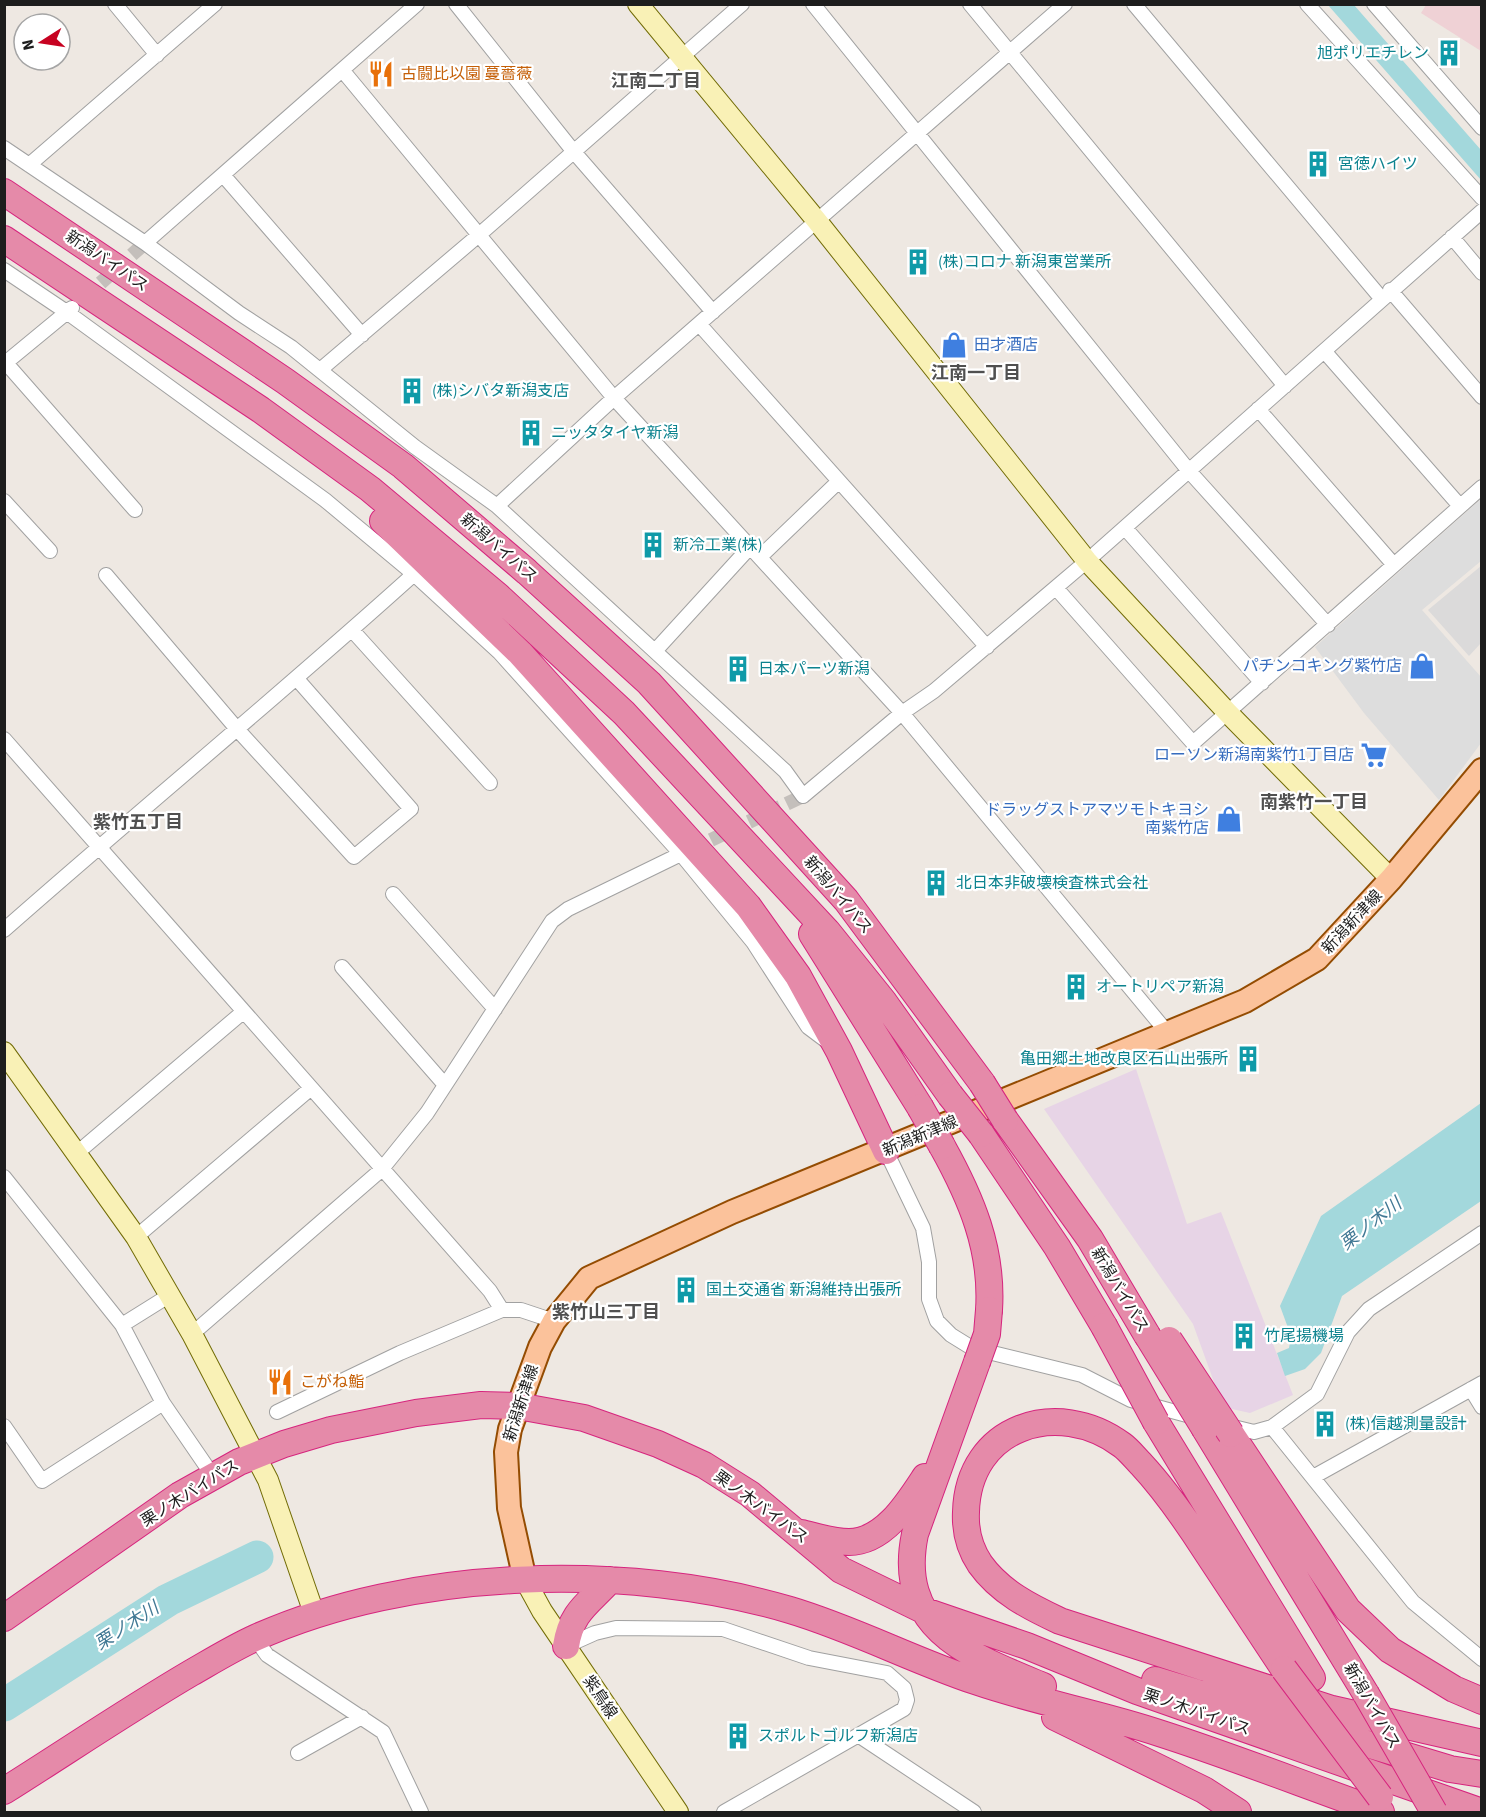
<svg xmlns="http://www.w3.org/2000/svg" width="1486" height="1817" font-family="'Source Sans 3','Noto Sans JP',sans-serif">
<style>
.residential{fill:#dbdada}
.commercial{fill:#efd1d5}
.industrial{fill:#e7d4e6}
.parking{fill:#ddd}
.water{fill:#a3d8dc}
.lines{fill:none;stroke-linecap:round;stroke-linejoin:round}
.river{stroke:#a3d8dc;stroke-width:33}
.street-tunnel{stroke:#c4bfbb;stroke-width:14;stroke-dasharray:14 7;stroke-linecap:butt}
.street-casing{stroke:#a1a1a1;stroke-width:16}
.secondary-casing{stroke:#726c06;stroke-width:22}
.primary-casing{stroke:#944c02;stroke-width:26}
.highway-casing{stroke:#d6257e;stroke-width:28}
.street{stroke:#fff;stroke-width:14}
.secondary{stroke:#f9f1b6;stroke-width:20}
.primary{stroke:#fbc29b;stroke-width:22}
.highway{stroke:#e58aa9;stroke-width:26}
.highway-bridge-casing{stroke:#d6257e;stroke-width:28;stroke-linecap:butt}
.highway-bridge{stroke:#e58aa9;stroke-width:26}
.labels{text-anchor:middle;dominant-baseline:central;stroke-width:4.5;stroke-linejoin:round;paint-order:stroke}
.culture-label{font-size:16px;fill:#0d838f;stroke:#fff;text-anchor:start}
.food-label{font-size:16px;fill:#c56008;stroke:#fff;text-anchor:start}
.street-label{font-size:16px;fill:#1d1d1d;stroke:#fff}
.shop-label{font-size:16px;fill:#366cbe;stroke:#fff;text-anchor:end}
.neighbourhood-label{font-size:18px;font-weight:bold;fill:#505050;stroke:#fff}
.water-label{font-size:18px;font-style:italic;fill:#417894;stroke:#fff}
</style>
<rect width="100%" height="100%" fill="#eee8e2"/>
<path class="residential" d="M1481 566V643L1469 656 1428 610Z"/>
<path class="commercial" d="M1426 5H1481V51L1421 13Z"/>
<path class="industrial" d="M1136 1069 1187 1224 1221 1212 1293 1395 1250 1413 1223 1407 1193 1324 1044 1109Z"/>
<path class="parking" d="M1481 499V561L1422 610 1481 677V743L1439 800 1364 713 1315 647Z"/>
<path class="water" d="M1328 5H1354L1481 150V180Z
M1481 1103V1201L1342 1296 1321 1353 1305 1369 1285 1376 1277 1353 1289 1348 1291 1336 1280 1306 1321 1216Z"/>
<g class="lines">
<path class="river" d="M4 1705 168 1600 257 1557"/>
<path class="street-tunnel" d="M85 297 145 243
M692 849 803 796"/>
<g class="street-casing">
<path id="street" d="M115 4 157 55
M456 4 574 152 713 312
M813 4 1189 471 1328 625
M970 4 1285 386
M1134 4 1381 298
M1307 4 1482 198
M1374 4 1482 128
M343 71 614 398 902 713 1166 1031
M4 148 145 243 239 313 291 347 415 447 497 506 785 771 803 796 902 713 934 691 1087 561 1482 211
M29 165 215 4
M223 175 362 335
M1452 237 1482 273
M145 243 417 4
M4 270 68 313 325 500 414 574 499 652 681 854 753 942 808 1027 828 1042
M1390 290 1482 397
M699 324 987 647
M1325 352 1460 506
M6 363 135 510
M4 364 72 308
M320 370 480 234 742 4
M1258 409 1394 565
M4 501 50 551
M497 506 614 398 1065 4
M1125 528 1262 683
M760 557 839 481
M106 575 237 729 354 857 411 809 297 679
M1056 588 1193 743 1482 487
M352 630 490 783
M655 651 750 547
M4 739 490 1291 502 1310
M393 894 495 1009
M4 930C140 810 280 695 414 574
M342 967 445 1085
M886 1151 923 1228 929 1262V1299L937 1321 951 1335 972 1348 1082 1375 1131 1400 1198 1418
M77 1153 243 1012
M4 1177 122 1325 163 1403
M136 1237 310 1089
M122 1325 170 1295
M192 1334 381 1170 427 1113 552 921 568 909 687 851
M1471 1389 1482 1407
M277 1412 400 1353 502 1310H521L554 1321
M1225 1425 1254 1432 1272 1427 1317 1394 1348 1332 1369 1309 1482 1233
M4 1426 42 1481 163 1403 213 1476
M1272 1427 1413 1602 1482 1659
M1313 1477 1482 1383
M255 1638 267 1655 383 1732 421 1812
M566 1646 595 1633 616 1628 723 1629 809 1658 887 1673 904 1688 907 1700 904 1709 724 1812
M858 1735 974 1812
M298 1753 362 1717"/>
</g>
<g class="secondary-casing">
<path id="secondary" d="M638 4 817 221 1087 561 1228 713 1391 879
M4 1052 136 1237 192 1334 268 1480 315 1616
M525 1580 542 1611 678 1812"/>
</g>
<g class="primary-casing">
<path id="primary" d="M525 1580 509 1508 506 1452 510 1429 540 1347 554 1321 589 1278 732 1212 1245 1001 1317 959 1391 879 1482 770"/>
</g>
<g class="highway-casing">
<path id="highway" d="M4 192 285 381 403 466 527 572 649 683 846 900 982 1083
M4 239 261 410 370 489 498 596 624 713 827 931 884 1002 950 1095
M383 521 520 653 748 906 798 976 839 1051 886 1151
M812 934 920 1107
M1005 1120 1090 1239 1147 1335
M981 1134 1057 1247 1104 1326
M942 1146C971 1198 993 1249 989 1310
M977 1362 915 1534C895 1630 971 1656 1043 1686
M1156 1422 1312 1678
M1205 1429 1366 1694
M1231 1434 1348 1610 1390 1650 1454 1689 1482 1701
M802 1533C817 1537 833 1542 849 1542 884 1542 908 1503 925 1477
M4 1618 180 1495 239 1462 284 1444 331 1430 416 1413 481 1405 518 1406 584 1418 658 1444 704 1465 750 1494 841 1570 925 1611 1027 1646 1137 1691 1482 1812
M566 1646C571 1612 588 1604 610 1580
M1284 1669C1258 1629 1232 1590 1206 1551 1186 1520 1166 1491 1141 1464 1135 1458 1129 1450 1122 1445 1057 1397 968 1427 966 1512 965 1531 970 1549 980 1564 1000 1592 1030 1607 1060 1621L1332 1709 1482 1743
M1155 1680 1450 1769 1482 1774
M1055 1717 1204 1790 1238 1812
M4 1791C66 1752 128 1710 191 1673 212 1661 233 1648 255 1638 410 1568 628 1562 790 1610 854 1629 912 1660 975 1681 1036 1702 1099 1713 1159 1733 1234 1757 1307 1786 1381 1812"/>
</g>
<use href="#street" class="street"/>
<use href="#secondary" class="secondary"/>
<use href="#primary" class="primary"/>
<use href="#highway" class="highway"/>
<g class="highway-bridge-casing">
<path id="highway-bridge" d="M982 1083 1005 1120
M950 1095 981 1134
M920 1107 942 1146
M1104 1326 1156 1422
M1147 1335 1205 1429
M1169 1340 1231 1434
M977 1362 987 1334 989 1310
M1284 1669 1380 1797
M1366 1694 1434 1812"/>
</g>
<use href="#highway-bridge" class="highway-bridge"/>
</g>
<defs>
<g id="building-bare" transform="scale(2.07)"><path d="M-4-6H4V6H1V3H-1V6H-4ZM-2.5-4.3h1.7v1.8h-1.7ZM.8-4.3h1.7v1.8H.8ZM-2.5-1h1.7V.8h-1.7ZM.8-1h1.7V.8H.8Z" fill="#0f9aa8" stroke="#fff" stroke-width="2.5" paint-order="stroke"/></g>
<g id="restaurant-bare" transform="scale(2.07)"><path d="M-5-6h1v4h1v-4h1v4h1v-4h1v5L-1.5 .5V6h-2V.5L-5-1ZM5-6V6H3V1.5H1.5Q1.5-4 5-6Z" fill="#e8710a" stroke="#fff" stroke-width="2.5" paint-order="stroke"/></g>
<g id="shop-bare" transform="scale(2.07)"><path d="M-5-2.5h2.3a2.7 3.5 0 0 1 5.4 0H5L5.5 6h-11ZM-1.5-2.5h3a1.5 2.3 0 0 0-3 0Z" fill="#3f7fe0" stroke="#fff" stroke-width="2.5" paint-order="stroke"/></g>
<g id="supermarket-bare" transform="scale(2.07)"><path d="M-6-5.5h2.5l.6 2H6L4.5 2H-2.5L-4.4-4H-6ZM-1.5 3.2a1.3 1.3 0 1 0 .1 0ZM3 3.2a1.3 1.3 0 1 0 .1 0Z" fill="#3f7fe0" stroke="#fff" stroke-width="2.5" paint-order="stroke"/></g>
</defs>
<g fill-rule="evenodd">
<use href="#building-bare" x="1449" y="53"/>
<use href="#restaurant-bare" x="381" y="74"/>
<use href="#building-bare" x="1318" y="164"/>
<use href="#building-bare" x="918" y="262"/>
<use href="#shop-bare" x="954" y="345"/>
<use href="#building-bare" x="412" y="391"/>
<use href="#building-bare" x="531" y="433"/>
<use href="#building-bare" x="653" y="545"/>
<use href="#shop-bare" x="1422" y="666"/>
<use href="#building-bare" x="738" y="669"/>
<use href="#supermarket-bare" x="1374" y="755"/>
<use href="#shop-bare" x="1229" y="819"/>
<use href="#building-bare" x="936" y="883"/>
<use href="#building-bare" x="1076" y="987"/>
<use href="#building-bare" x="1248" y="1059"/>
<use href="#building-bare" x="686" y="1290"/>
<use href="#building-bare" x="1244" y="1336"/>
<use href="#restaurant-bare" x="280" y="1382"/>
<use href="#building-bare" x="1325" y="1424"/>
<use href="#building-bare" x="738" y="1736"/>
</g>
<g class="labels">
<g class="culture-label">
<text x="1429" y="53" text-anchor="end">旭ポリエチレン</text>
<text x="1338" y="164">宮徳ハイツ</text>
<text x="938" y="262">(株)コロナ 新潟東営業所</text>
<text x="432" y="391">(株)シバタ新潟支店</text>
<text x="551" y="433">ニッタタイヤ新潟</text>
<text x="673" y="545">新冷工業(株)</text>
<text x="758" y="669">日本パーツ新潟</text>
<text x="956" y="883">北日本非破壊検査株式会社</text>
<text x="1096" y="987">オートリペア新潟</text>
<text x="1228" y="1059" text-anchor="end">亀田郷土地改良区石山出張所</text>
<text x="706" y="1290">国土交通省 新潟維持出張所</text>
<text x="1264" y="1336">竹尾揚機場</text>
<text x="1345" y="1424">(株)信越測量設計</text>
<text x="758" y="1736">スポルトゴルフ新潟店</text>
</g>
<g class="food-label">
<text x="401" y="74">古闘比以園 蔓薔薇</text>
<text x="300" y="1382">こがね鮨</text>
</g>
<g class="street-label">
<text transform="translate(107 261) rotate(34)">新潟バイパス</text>
<text transform="translate(499 548) rotate(41)">新潟バイパス</text>
<text transform="translate(838 895) rotate(50)">新潟バイパス</text>
<text transform="translate(1352 922) rotate(-47)">新潟新津線</text>
<text transform="translate(920 1136) rotate(-23)">新潟新津線</text>
<text transform="translate(1120 1290) rotate(59)">新潟バイパス</text>
<text transform="translate(521 1403) rotate(-72)">新潟新津線</text>
<text transform="translate(190 1493) rotate(-32)">栗ノ木バイパス</text>
<text transform="translate(761 1507) rotate(36)">栗ノ木バイパス</text>
<text transform="translate(600 1697) rotate(56)">紫鳥線</text>
<text transform="translate(1372 1706) rotate(60)">新潟バイパス</text>
<text transform="translate(1197 1712) rotate(19)">栗ノ木バイパス</text>
</g>
<g class="shop-label">
<text x="974" y="345" text-anchor="start">田才酒店</text>
<text x="1402" y="666">パチンコキング紫竹店</text>
<text x="1354" y="755">ローソン新潟南紫竹1丁目店</text>
<text x="1209" y="810">ドラッグストアマツモトキヨシ<tspan x="1209" dy="18">南紫竹店</tspan></text>
</g>
<g class="neighbourhood-label">
<text x="656" y="81">江南二丁目</text>
<text x="976" y="373">江南一丁目</text>
<text x="1314" y="802">南紫竹一丁目</text>
<text x="138" y="822">紫竹五丁目</text>
<text x="606" y="1312">紫竹山三丁目</text>
</g>
<g class="water-label">
<text transform="translate(1371 1224) rotate(-38)">栗ノ木川</text>
<text transform="translate(127 1626) rotate(-33)">栗ノ木川</text>
</g>
</g>
<rect width="1486" height="1817" fill="none" stroke="#1d1d1d" stroke-width="12"/>
<g transform="translate(42 42) rotate(258)"><circle r="28" fill="#ffffff" stroke="#a5a5a5" stroke-width="1.5"/>
<path d="M0-4.5L10 22L0 15L-10 22Z" fill="#c70221"/>
<text y="-9" font-size="16" font-weight="bold" text-anchor="middle" fill="#1d1d1d">N</text>
</g>
</svg>
